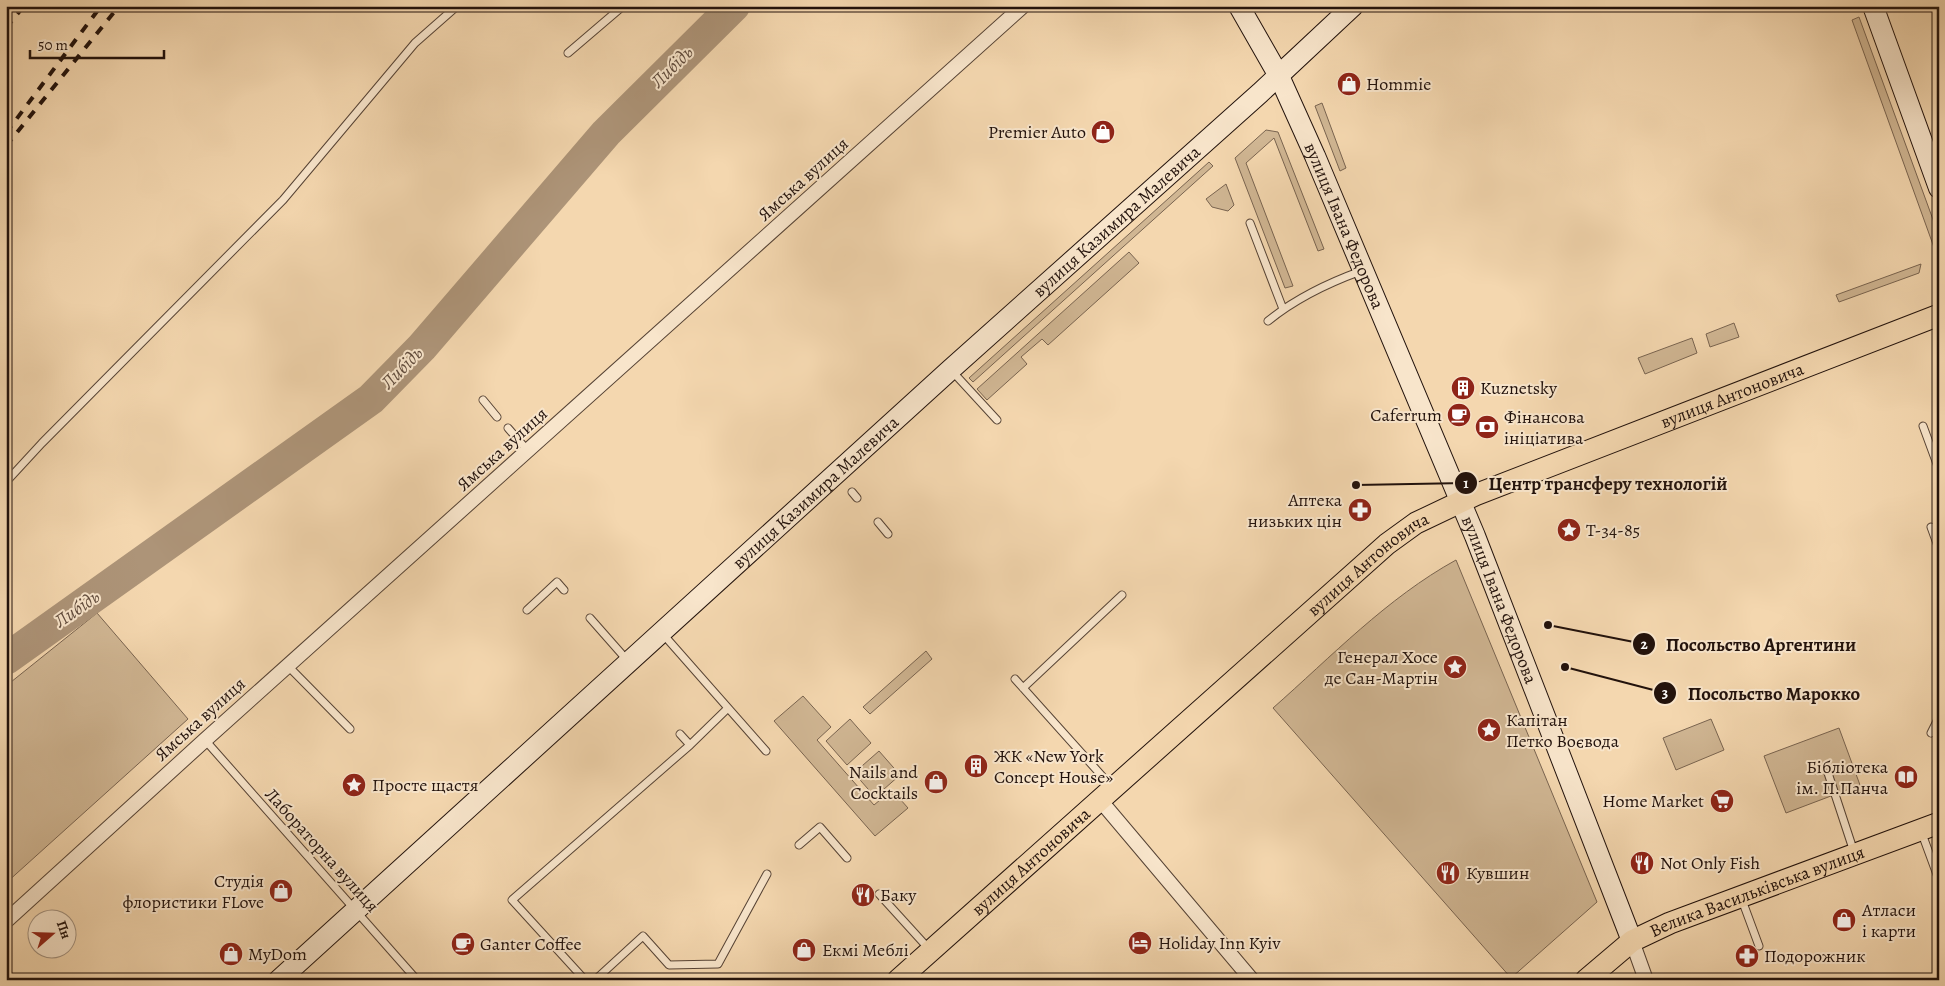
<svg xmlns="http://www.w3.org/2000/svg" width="1945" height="986" font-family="Alegreya,serif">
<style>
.green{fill:#d0b693;stroke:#796450}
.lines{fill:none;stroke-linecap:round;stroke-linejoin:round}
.river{stroke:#ad9478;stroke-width:32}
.lane-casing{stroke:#564335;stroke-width:9}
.street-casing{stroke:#564335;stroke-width:16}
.secondary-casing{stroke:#22120c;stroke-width:22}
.primary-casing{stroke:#22120c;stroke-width:23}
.lane{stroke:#f8e5cb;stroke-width:7}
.street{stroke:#f8e5cb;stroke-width:14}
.secondary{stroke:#f8e5cb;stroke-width:20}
.primary{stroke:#f4d7af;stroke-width:21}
.rail{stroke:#22120c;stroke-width:4;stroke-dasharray:9 9;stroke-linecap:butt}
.labels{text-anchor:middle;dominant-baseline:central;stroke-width:4;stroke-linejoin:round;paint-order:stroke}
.poi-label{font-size:18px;fill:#22120c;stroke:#f8e5cb;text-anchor:start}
.street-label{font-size:18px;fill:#22120c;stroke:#f8e5cb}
.water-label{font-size:19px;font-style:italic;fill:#614c3d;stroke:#f8e5cb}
.leader{fill:none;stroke:#22120c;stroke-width:2}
.callout-dot{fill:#22120c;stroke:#f8e5cb;stroke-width:2}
.mark-label{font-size:15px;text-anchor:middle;font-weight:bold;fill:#fff}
.callout-label{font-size:19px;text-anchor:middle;font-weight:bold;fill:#22120c;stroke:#f8e5cb;stroke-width:4;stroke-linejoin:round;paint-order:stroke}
</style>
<rect width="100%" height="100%" fill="#f4d7af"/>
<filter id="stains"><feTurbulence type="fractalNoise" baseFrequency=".004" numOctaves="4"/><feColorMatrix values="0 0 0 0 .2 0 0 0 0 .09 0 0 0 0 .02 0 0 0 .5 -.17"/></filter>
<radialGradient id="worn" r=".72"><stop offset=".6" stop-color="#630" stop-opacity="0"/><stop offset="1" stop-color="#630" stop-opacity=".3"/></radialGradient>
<path class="green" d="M1859 17 1939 236V252L1936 253 1852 20Z
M1322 103 1346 168 1340 171 1315 106Z
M1266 130 1278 132 1324 249 1318 251 1274 138 1246 163 1293 286 1285 288 1235 158Z
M1209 162 1213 166 973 382 969 378Z
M1226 184 1234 205 1228 211 1212 207 1206 199Z
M1129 252 1139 263 1048 345 1042 339 1021 357 1027 364 987 400 977 389Z
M1921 264 1919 273 1839 302 1836 295Z
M1734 323 1739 337 1710 347 1706 334Z
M1692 338 1697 353 1645 374 1638 358Z
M1456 560 1597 902 1511 978 1273 708C1331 657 1387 598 1456 560Z
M97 613 188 719 6 883V686Z
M926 651 932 659 870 714 863 707Z
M803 696 831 727 817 740 874 805 892 790 908 808 875 836 774 721Z
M850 719 871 743 847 765 826 741Z
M1711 719 1724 750 1676 770 1663 738Z
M1839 728 1860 785 1786 813 1764 756Z
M879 751 900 775 875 797 854 773Z"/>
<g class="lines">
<path class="river" d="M6 659 371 399 422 347 606 133 734 6"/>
<g class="lane-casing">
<path id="lane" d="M568 53 623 6
M1250 223 1283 309
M1268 321C1295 299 1328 283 1361 271
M951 370 997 420
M483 400 497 417
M1923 426 1937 464 1939 463
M508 428 528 451
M6 482 42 443 283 200 415 43 457 6
M852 492 857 498
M878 522 888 534
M1931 527 1939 549
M527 610 557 582 564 590
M590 618 627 660
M662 633 766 751
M288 666 350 729
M1015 679 1111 786
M1023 688 1122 595
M1931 733 1939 717
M680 734 690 745
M205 740 417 980
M1828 773 1854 852
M1921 831 1939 880
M799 845 820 827 847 858
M879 894 929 949
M1742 900 1759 946
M585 980 512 900 690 745 728 708
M595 980 643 936 669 965 718 964 767 874"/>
</g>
<g class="street-casing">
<path id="street" d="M1100 800 1252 980
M6 921 205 740 1023 6
M1632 941 1646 980"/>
</g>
<g class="secondary-casing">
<g id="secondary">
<path id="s1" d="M1239 6 1279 76 1315 156 1475 536 1632 941"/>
<path d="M1873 6 1939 188"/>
<path id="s2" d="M279 980 950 370 1260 93 1353 6"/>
</g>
</g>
<g class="primary-casing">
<g id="primary">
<path id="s3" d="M898 980 1387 544 1416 523 1475 495 1939 315"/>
<path id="s4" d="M1586 980 1632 941 1670 923 1939 823"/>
</g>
</g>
<use href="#lane" class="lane"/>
<use href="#street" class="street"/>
<use href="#secondary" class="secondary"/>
<use href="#primary" class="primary"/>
<path class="rail" d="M6 28 24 6
M6 133 101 6
M6 146 119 6"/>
</g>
<defs>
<g id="shop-disc" transform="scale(1.25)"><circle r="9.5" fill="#8f2418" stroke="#f8e5cb"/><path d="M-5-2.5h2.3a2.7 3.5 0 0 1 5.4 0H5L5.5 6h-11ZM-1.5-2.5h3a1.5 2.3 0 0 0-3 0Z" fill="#fff"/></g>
<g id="building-disc" transform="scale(1.25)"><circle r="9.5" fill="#8f2418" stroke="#f8e5cb"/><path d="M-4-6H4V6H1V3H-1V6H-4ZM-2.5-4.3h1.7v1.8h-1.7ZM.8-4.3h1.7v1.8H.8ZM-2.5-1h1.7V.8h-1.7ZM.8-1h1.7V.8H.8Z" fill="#fff"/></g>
<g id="cafe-disc" transform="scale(1.25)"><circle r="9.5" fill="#8f2418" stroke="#f8e5cb"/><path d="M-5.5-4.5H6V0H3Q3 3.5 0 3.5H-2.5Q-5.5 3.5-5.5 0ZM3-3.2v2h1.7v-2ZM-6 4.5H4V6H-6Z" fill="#fff"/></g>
<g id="bank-disc" transform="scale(1.25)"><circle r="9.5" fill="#8f2418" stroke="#f8e5cb"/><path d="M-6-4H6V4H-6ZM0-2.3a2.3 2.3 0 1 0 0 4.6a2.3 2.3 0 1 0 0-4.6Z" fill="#fff"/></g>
<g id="pharmacy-disc" transform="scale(1.25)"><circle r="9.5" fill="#8f2418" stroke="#f8e5cb"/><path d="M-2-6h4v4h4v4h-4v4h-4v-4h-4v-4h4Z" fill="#fff"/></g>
<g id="sight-disc" transform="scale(1.25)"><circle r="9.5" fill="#8f2418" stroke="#f8e5cb"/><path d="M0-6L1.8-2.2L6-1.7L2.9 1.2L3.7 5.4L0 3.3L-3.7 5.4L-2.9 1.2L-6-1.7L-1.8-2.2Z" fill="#fff"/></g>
<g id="library-disc" transform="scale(1.25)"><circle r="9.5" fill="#8f2418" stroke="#f8e5cb"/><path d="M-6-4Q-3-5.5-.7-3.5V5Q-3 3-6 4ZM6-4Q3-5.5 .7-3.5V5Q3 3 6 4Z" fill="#fff"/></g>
<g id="supermarket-disc" transform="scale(1.25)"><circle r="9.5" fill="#8f2418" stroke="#f8e5cb"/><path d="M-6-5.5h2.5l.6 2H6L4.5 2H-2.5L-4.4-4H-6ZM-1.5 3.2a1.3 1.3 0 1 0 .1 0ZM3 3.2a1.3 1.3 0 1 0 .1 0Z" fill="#fff"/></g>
<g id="restaurant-disc" transform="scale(1.25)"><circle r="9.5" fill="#8f2418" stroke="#f8e5cb"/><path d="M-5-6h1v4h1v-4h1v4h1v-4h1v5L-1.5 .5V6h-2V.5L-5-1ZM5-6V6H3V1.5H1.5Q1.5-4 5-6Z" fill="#fff"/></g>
<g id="hotel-disc" transform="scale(1.25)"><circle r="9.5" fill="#8f2418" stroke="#f8e5cb"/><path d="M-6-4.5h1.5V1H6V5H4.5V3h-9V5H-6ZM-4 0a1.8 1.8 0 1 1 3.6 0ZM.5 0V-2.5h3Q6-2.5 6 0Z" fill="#fff"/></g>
</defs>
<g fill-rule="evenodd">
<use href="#shop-disc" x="1349" y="84"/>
<use href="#shop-disc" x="1103" y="132"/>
<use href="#building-disc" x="1463" y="388"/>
<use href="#cafe-disc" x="1459" y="415"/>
<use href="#bank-disc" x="1487" y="427"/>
<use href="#pharmacy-disc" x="1360" y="510"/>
<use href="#sight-disc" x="1569" y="530"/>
<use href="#sight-disc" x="1455" y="667"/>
<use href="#sight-disc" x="1489" y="730"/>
<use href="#building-disc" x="976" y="766"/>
<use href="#library-disc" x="1906" y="777"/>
<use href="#shop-disc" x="936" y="782"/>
<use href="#sight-disc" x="354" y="785"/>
<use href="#supermarket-disc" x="1722" y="801"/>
<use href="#restaurant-disc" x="1642" y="863"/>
<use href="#restaurant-disc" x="1448" y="873"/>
<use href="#shop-disc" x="281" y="891"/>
<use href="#restaurant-disc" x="863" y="895"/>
<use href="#shop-disc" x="1844" y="920"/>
<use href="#hotel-disc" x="1140" y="943"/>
<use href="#cafe-disc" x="463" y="944"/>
<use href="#shop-disc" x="804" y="950"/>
<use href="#shop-disc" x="231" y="954"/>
<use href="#pharmacy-disc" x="1747" y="956"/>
</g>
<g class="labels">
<g class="poi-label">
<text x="1366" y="84">Hommie</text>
<text x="1086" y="132" text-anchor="end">Premier Auto</text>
<text x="1480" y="388">Kuznetsky</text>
<text x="1442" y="415" text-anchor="end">Caferrum</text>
<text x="1504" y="417">Фінансова<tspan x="1504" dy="21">ініціатива</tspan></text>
<text x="1342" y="500" text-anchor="end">Аптека<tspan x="1342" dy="21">низьких цін</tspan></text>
<text x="1586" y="530">Т-34-85</text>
<text x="1438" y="657" text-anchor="end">Генерал Хосе<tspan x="1438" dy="21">де Сан-Мартін</tspan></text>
<text x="1506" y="720">Капітан<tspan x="1506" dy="21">Петко Воєвода</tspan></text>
<text x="994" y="756">ЖК «New York<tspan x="994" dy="21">Concept House»</tspan></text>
<text x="1888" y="767" text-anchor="end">Бібліотека<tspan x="1888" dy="21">ім. П.Панча</tspan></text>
<text x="918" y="772" text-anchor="end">Nails and<tspan x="918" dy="21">Cocktails</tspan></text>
<text x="372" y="785">Просте щастя</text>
<text x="1704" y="801" text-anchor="end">Home Market</text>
<text x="1660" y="863">Not Only Fish</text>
<text x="1466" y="873">Кувшин</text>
<text x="264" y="881" text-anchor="end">Студія<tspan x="264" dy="21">флористики FLove</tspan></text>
<text x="880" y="895">Баку</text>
<text x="1862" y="910">Атласи<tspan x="1862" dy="21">і карти</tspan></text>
<text x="1158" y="943">Holiday Inn Kyiv</text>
<text x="480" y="944">Ganter Coffee</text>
<text x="822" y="950">Екмі Меблі</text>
<text x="248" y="954">MyDom</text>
<text x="1764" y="956">Подорожник</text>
</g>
<g class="street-label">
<text transform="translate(803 179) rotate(-42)">Ямська вулиця</text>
<text stroke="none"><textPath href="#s2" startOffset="1130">вулиця Казимира Малевича</textPath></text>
<text stroke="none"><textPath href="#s1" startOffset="244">вулиця Івана Федорова</textPath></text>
<text stroke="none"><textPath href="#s3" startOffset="1032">вулиця Антоновича</textPath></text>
<text transform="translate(502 449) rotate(-42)">Ямська вулиця</text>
<text stroke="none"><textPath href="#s2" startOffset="725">вулиця Казимира Малевича</textPath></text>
<text stroke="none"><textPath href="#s3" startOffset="628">вулиця Антоновича</textPath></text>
<text stroke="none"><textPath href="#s1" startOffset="649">вулиця Івана Федорова</textPath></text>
<text transform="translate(200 719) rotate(-42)">Ямська вулиця</text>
<text transform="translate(322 850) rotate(48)">Лабораторна вулиця</text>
<text stroke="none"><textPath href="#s3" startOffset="178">вулиця Антоновича</textPath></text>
<text stroke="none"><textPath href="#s4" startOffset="195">Велика Васильківська вулиця</textPath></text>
</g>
<g class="water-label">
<text transform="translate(672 67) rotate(-45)">Либідь</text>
<text transform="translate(402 368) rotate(-46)">Либідь</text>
<text transform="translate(77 609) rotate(-35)">Либідь</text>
</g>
</g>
<path class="leader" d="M1356 485L1466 483M1548 625L1644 644M1565 667L1665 693"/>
<g class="callout-dot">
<circle cx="1356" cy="485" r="5"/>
<circle cx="1548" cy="625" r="5"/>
<circle cx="1565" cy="667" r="5"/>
<circle cx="1466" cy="483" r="12"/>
<circle cx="1644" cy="644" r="12"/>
<circle cx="1665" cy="693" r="12"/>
</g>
<g class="mark-label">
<text x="1466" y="488">1</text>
<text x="1644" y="649">2</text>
<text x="1665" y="698">3</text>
</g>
<g class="callout-label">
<text x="1608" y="490">Центр трансферу технологій</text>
<text x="1761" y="651">Посольство Аргентини</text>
<text x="1774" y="700">Посольство Марокко</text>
</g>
<rect width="1945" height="986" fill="none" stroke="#f4d7af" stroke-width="25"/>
<rect x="8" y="8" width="1930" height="971" fill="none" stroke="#22120c" stroke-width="2.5"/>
<rect x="12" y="12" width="1920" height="961" fill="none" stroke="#22120c"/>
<g transform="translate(52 934) rotate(70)"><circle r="24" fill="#f8e5cb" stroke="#a2917f"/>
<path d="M0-4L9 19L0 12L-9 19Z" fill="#8f2418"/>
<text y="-8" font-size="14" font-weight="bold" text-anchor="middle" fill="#22120c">Пн</text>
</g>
<path d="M30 50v8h134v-8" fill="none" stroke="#22120c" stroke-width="2.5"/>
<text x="38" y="50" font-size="15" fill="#22120c" stroke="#f8e5cb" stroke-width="4" paint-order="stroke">50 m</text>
<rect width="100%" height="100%" filter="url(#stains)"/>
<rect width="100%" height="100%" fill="url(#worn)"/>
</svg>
